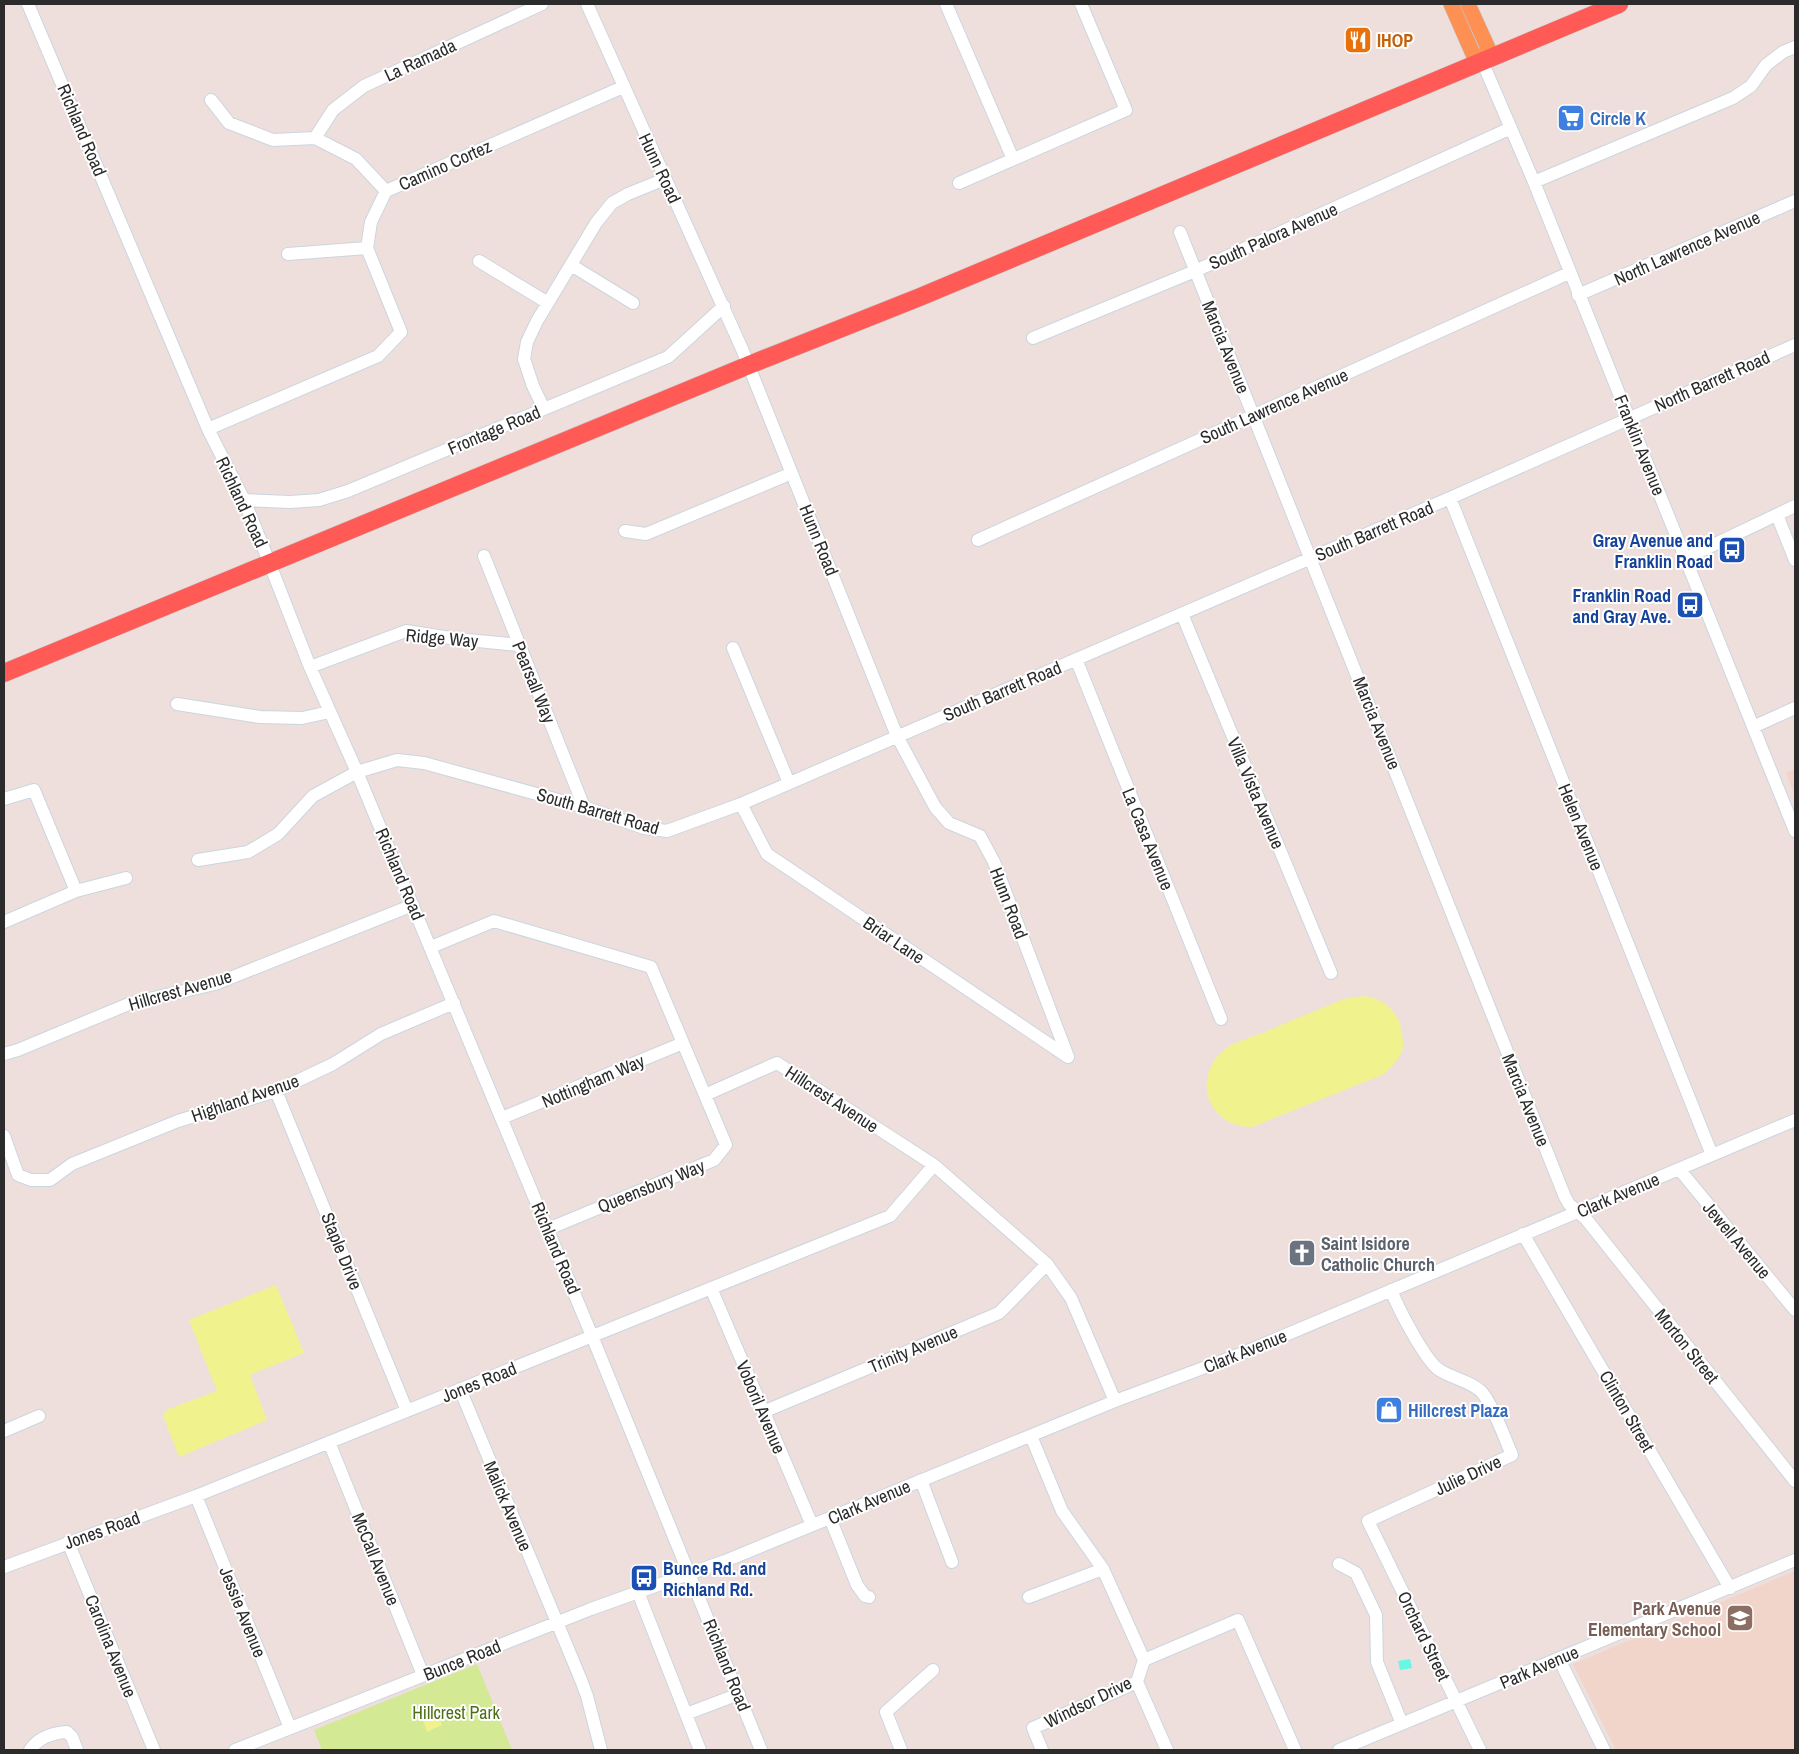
<svg xmlns="http://www.w3.org/2000/svg" width="1799" height="1754" font-family="'Archivo Narrow',sans-serif">
<style>
.education{fill:#f1d4ca}
.green{fill:#d3e993}
.pitch{fill:#f0f28e}
.water{fill:#65f9e5}
.lines{fill:none;stroke-linecap:round;stroke-linejoin:round}
.minor-casing{stroke:#cad6de;stroke-width:14}
.major-casing{stroke:#c4c4c4;stroke-width:16}
.highway-casing{stroke:#c4c4c4;stroke-width:19}
.minor{stroke:#fff;stroke-width:12}
.major{stroke:#fd9052;stroke-width:15}
.highway{stroke:#ff5a56;stroke-width:18}
.labels{text-anchor:middle;dominant-baseline:central;stroke-width:4;stroke-linejoin:round;paint-order:stroke}
.food-label{font-size:18px;font-weight:bold;fill:#c56008;stroke:#fff;text-anchor:start}
.street-label{font-size:18px;fill:#2b2b2b;stroke:#fff}
.shop-label{font-size:18px;font-weight:bold;fill:#366cbe;stroke:#fff;text-anchor:start}
.transit-label{font-size:18px;font-weight:bold;fill:#164399;stroke:#fff;text-anchor:end}
.worship-label{font-size:18px;font-weight:bold;fill:#5b616d;stroke:#fff;text-anchor:start}
.education-label{font-size:18px;font-weight:bold;fill:#785e54;stroke:#fff;text-anchor:end}
.park-label{font-size:18px;fill:#4b6f14;stroke:#fff}
</style>
<rect width="100%" height="100%" fill="#eedfdc"/>
<path class="education" d="M1795 769V796L1786 773Z
M1795 1571V1750H1616L1573 1664Z"/>
<path class="green" d="M477 1664 512 1750H322L314 1730Z"/>
<path class="pitch" d="M1364 996C1386 999 1400 1013 1402 1035 1403 1040 1404 1046 1402 1051 1398 1061 1390 1069 1382 1075L1252 1127C1236 1127 1222 1121 1213 1107 1200 1088 1208 1060 1228 1047 1238 1041 1252 1037 1263 1033 1290 1021 1317 1010 1344 999Z
M276 1285 304 1353 250 1375 267 1420 179 1457 163 1416 166 1410 217 1391 189 1320Z
M437 1712 442 1725 427 1732 422 1718Z"/>
<path class="water" d="M1410 1659 1412 1668 1400 1670 1398 1661Z"/>
<g class="lines">
<g class="minor-casing">
<path id="minor" d="M28 4 208 429 244 500 262 544 310 667 357 772 592 1336 761 1750
M587 4 742 349 897 736 935 807 949 823 980 836 994 862 1068 1057
M946 4 1013 159
M1482 61 1534 182 1795 831
M211 100 229 123 273 140 315 138 356 159 386 191
M315 138 333 110 364 86 542 4
M1534 182 1733 98 1751 86 1766 65 1783 52 1795 47
M959 183 1126 110 1081 4
M1180 232 1565 1197 1569 1204 1586 1219 1795 1481
M288 254 367 248
M479 261 548 303
M571 265 633 303
M1578 295 1795 201
M1033 338 1195 271 1511 128
M544 409 533 386 524 359 527 342 537 321 596 223 612 203 628 194 665 179
M208 429 378 356 401 332 367 248 371 222 386 191 623 87
M1450 498 1712 1155
M244 500 290 502 319 500 348 491 668 357 724 306
M1777 515 1795 560
M625 531 646 534 792 473
M978 540 1569 273
M484 556 584 807
M1686 558 1795 506
M1182 614 1331 973
M733 648 789 783
M1076 659 1221 1019
M310 667 406 631 457 639 519 645
M177 704 260 717 302 718 330 712
M1753 727 1795 708
M4 799 34 790 76 891
M741 804 767 854 1068 1057
M198 860 248 852 278 834 313 796 357 772 397 760 424 763 584 807 644 828 667 831 741 804 1450 498 1795 345
M4 922 76 891 126 878
M431 947 494 921 651 967 726 1145 714 1160 548 1229
M4 1054 18 1050 131 1003 215 984 413 905
M276 1091 407 1411
M705 1095 777 1063 934 1165 1047 1264 1071 1298 1115 1401
M502 1118 683 1043
M4 1136 18 1175 31 1180H50L72 1164 178 1121 276 1091 333 1064 381 1034 454 1003
M1679 1169 1795 1310
M1523 1234 1730 1588
M711 1288 812 1525
M1391 1290C1398 1308 1424 1358 1438 1369 1450 1378 1475 1382 1484 1395 1495 1410 1504 1437 1512 1455L1368 1521 1480 1750
M460 1389 581 1680 587 1696 601 1750
M763 1412 999 1313 1047 1264
M4 1431 39 1416
M1031 1436 1062 1511 1103 1569 1144 1660
M329 1442 423 1675
M921 1480 952 1562
M196 1496 290 1728
M830 1518 857 1585 865 1596 869 1597
M68 1542 154 1750
M1339 1564 1356 1573 1376 1615 1377 1662 1402 1724
M4 1567 196 1496 890 1216 934 1165
M638 1592 700 1750
M1029 1597 1103 1569
M1559 1659 1604 1750
M1137 1682 1167 1750
M686 1714 739 1694
M30 1750C38 1738 52 1733 67 1732L72 1737 77 1750
M235 1750 591 1609 725 1561 1115 1401 1243 1353 1795 1120
M901 1750 886 1712 933 1670
M1042 1750 1033 1728 1137 1682 1144 1660 1238 1620 1295 1750
M1339 1750 1795 1560"/>
</g>
<g class="major-casing">
<path id="major" d="M1451 4 1473 54 1482 61 1488 48 1468 4"/>
</g>
<g class="highway-casing">
<path id="highway" d="M4 673 749 365 920 297 1619 4"/>
</g>
<use href="#minor" class="minor"/>
<use href="#major" class="major"/>
<use href="#highway" class="highway"/>
</g>
<defs>
<g id="restaurant-square" transform="scale(1.4375)"><rect x="-9" y="-9" width="18" height="18" rx="4" fill="#e8710a" stroke="#fff"/><path d="M-5-6h1v4h1v-4h1v4h1v-4h1v5L-1.5 .5V6h-2V.5L-5-1ZM5-6V6H3V1.5H1.5Q1.5-4 5-6Z" fill="#fff"/></g>
<g id="supermarket-square" transform="scale(1.4375)"><rect x="-9" y="-9" width="18" height="18" rx="4" fill="#3f7fe0" stroke="#fff"/><path d="M-6-5.5h2.5l.6 2H6L4.5 2H-2.5L-4.4-4H-6ZM-1.5 3.2a1.3 1.3 0 1 0 .1 0ZM3 3.2a1.3 1.3 0 1 0 .1 0Z" fill="#fff"/></g>
<g id="bus-square" transform="scale(1.4375)"><rect x="-9" y="-9" width="18" height="18" rx="4" fill="#1a4fb4" stroke="#fff"/><path d="M-5-6H5V4H4V6H2V4H-2V6H-4V4H-5ZM-3.5-4V0h7V-4ZM-3.5 1.2v1.5H-2V1.2ZM2 1.2v1.5H3.5V1.2Z" fill="#fff"/></g>
<g id="church-square" transform="scale(1.4375)"><rect x="-9" y="-9" width="18" height="18" rx="4" fill="#6b7280" stroke="#fff"/><path d="M-1.2-6h2.4v3.5h3.3v2.4h-3.3V6h-2.4V-.1h-3.3v-2.4h3.3Z" fill="#fff"/></g>
<g id="shop-square" transform="scale(1.4375)"><rect x="-9" y="-9" width="18" height="18" rx="4" fill="#3f7fe0" stroke="#fff"/><path d="M-5-2.5h2.3a2.7 3.5 0 0 1 5.4 0H5L5.5 6h-11ZM-1.5-2.5h3a1.5 2.3 0 0 0-3 0Z" fill="#fff"/></g>
<g id="school-square" transform="scale(1.4375)"><rect x="-9" y="-9" width="18" height="18" rx="4" fill="#8d6e63" stroke="#fff"/><path d="M0-5L7-2L0 1L-7-2ZM-4 1L0 2.5L4 1V4Q0 6-4 4Z" fill="#fff"/></g>
</defs>
<g fill-rule="evenodd">
<use href="#restaurant-square" x="1358" y="40"/>
<use href="#supermarket-square" x="1571" y="118"/>
<use href="#bus-square" x="1732" y="550"/>
<use href="#bus-square" x="1690" y="605"/>
<use href="#church-square" x="1302" y="1253"/>
<use href="#shop-square" x="1389" y="1410"/>
<use href="#bus-square" x="644" y="1578"/>
<use href="#school-square" x="1740" y="1618"/>
</g>
<g class="labels">
<g class="food-label">
<text x="1377" y="40">IHOP</text>
</g>
<g class="street-label">
<text transform="translate(420 60) rotate(-25)">La Ramada</text>
<text transform="translate(82 130) rotate(67)">Richland Road</text>
<text transform="translate(445 165) rotate(-24)">Camino Cortez</text>
<text transform="translate(660 168) rotate(65)">Hunn Road</text>
<text transform="translate(1273 236) rotate(-24)">South Palora Avenue</text>
<text transform="translate(1687 248) rotate(-24)">North Lawrence Avenue</text>
<text transform="translate(1226 347) rotate(68)">Marcia Avenue</text>
<text transform="translate(1712 381) rotate(-24)">North Barrett Road</text>
<text transform="translate(1274 406) rotate(-24)">South Lawrence Avenue</text>
<text transform="translate(494 430) rotate(-23)">Frontage Road</text>
<text transform="translate(1640 445) rotate(68)">Franklin Avenue</text>
<text transform="translate(242 502) rotate(65)">Richland Road</text>
<text transform="translate(1374 531) rotate(-23)">South Barrett Road</text>
<text transform="translate(819 540) rotate(68)">Hunn Road</text>
<text transform="translate(442 638) rotate(5)">Ridge Way</text>
<text transform="translate(534 682) rotate(68)">Pearsall Way</text>
<text transform="translate(1002 691) rotate(-23)">South Barrett Road</text>
<text transform="translate(1377 723) rotate(68)">Marcia Avenue</text>
<text transform="translate(1256 793) rotate(67)">Villa Vista Avenue</text>
<text transform="translate(598 811) rotate(16)">South Barrett Road</text>
<text transform="translate(1581 827) rotate(68)">Helen Avenue</text>
<text transform="translate(1148 839) rotate(68)">La Casa Avenue</text>
<text transform="translate(400 874) rotate(67)">Richland Road</text>
<text transform="translate(1009 903) rotate(69)">Hunn Road</text>
<text transform="translate(894 940) rotate(34)">Briar Lane</text>
<text transform="translate(180 990) rotate(-16)">Hillcrest Avenue</text>
<text transform="translate(593 1081) rotate(-23)">Nottingham Way</text>
<text transform="translate(245 1098) rotate(-19)">Highland Avenue</text>
<text transform="translate(832 1099) rotate(33)">Hillcrest Avenue</text>
<text transform="translate(1526 1100) rotate(68)">Marcia Avenue</text>
<text transform="translate(651 1186) rotate(-22)">Queensbury Way</text>
<text transform="translate(1618 1195) rotate(-23)">Clark Avenue</text>
<text transform="translate(1737 1240) rotate(50)">Jewell Avenue</text>
<text transform="translate(556 1248) rotate(67)">Richland Road</text>
<text transform="translate(342 1251) rotate(68)">Staple Drive</text>
<text transform="translate(1687 1346) rotate(51)">Morton Street</text>
<text transform="translate(913 1349) rotate(-23)">Trinity Avenue</text>
<text transform="translate(1245 1351) rotate(-22)">Clark Avenue</text>
<text transform="translate(479 1382) rotate(-22)">Jones Road</text>
<text transform="translate(761 1407) rotate(67)">Voboril Avenue</text>
<text transform="translate(1627 1411) rotate(60)">Clinton Street</text>
<text transform="translate(1468 1475) rotate(-25)">Julie Drive</text>
<text transform="translate(869 1502) rotate(-23)">Clark Avenue</text>
<text transform="translate(508 1506) rotate(67)">Malick Avenue</text>
<text transform="translate(102 1530) rotate(-20)">Jones Road</text>
<text transform="translate(376 1559) rotate(68)">McCall Avenue</text>
<text transform="translate(243 1612) rotate(68)">Jessie Avenue</text>
<text transform="translate(1424 1636) rotate(64)">Orchard Street</text>
<text transform="translate(111 1646) rotate(68)">Carolina Avenue</text>
<text transform="translate(462 1660) rotate(-22)">Bunce Road</text>
<text transform="translate(727 1665) rotate(68)">Richland Road</text>
<text transform="translate(1539 1667) rotate(-23)">Park Avenue</text>
<text transform="translate(1088 1702) rotate(-26)">Windsor Drive</text>
</g>
<g class="shop-label">
<text x="1590" y="118">Circle K</text>
<text x="1408" y="1410">Hillcrest Plaza</text>
</g>
<g class="transit-label">
<text x="1713" y="540">Gray Avenue and<tspan x="1713" dy="21">Franklin Road</tspan></text>
<text x="1671" y="595">Franklin Road<tspan x="1671" dy="21">and Gray Ave.</tspan></text>
<text x="663" y="1568" text-anchor="start">Bunce Rd. and<tspan x="663" dy="21">Richland Rd.</tspan></text>
</g>
<g class="worship-label">
<text x="1321" y="1243">Saint Isidore<tspan x="1321" dy="21">Catholic Church</tspan></text>
</g>
<g class="education-label">
<text x="1721" y="1608">Park Avenue<tspan x="1721" dy="21">Elementary School</tspan></text>
</g>
<g class="park-label">
<text x="456" y="1712">Hillcrest Park</text>
</g>
</g>
<rect width="1799" height="1754" fill="none" stroke="#2b2b2b" stroke-width="10"/>
</svg>
